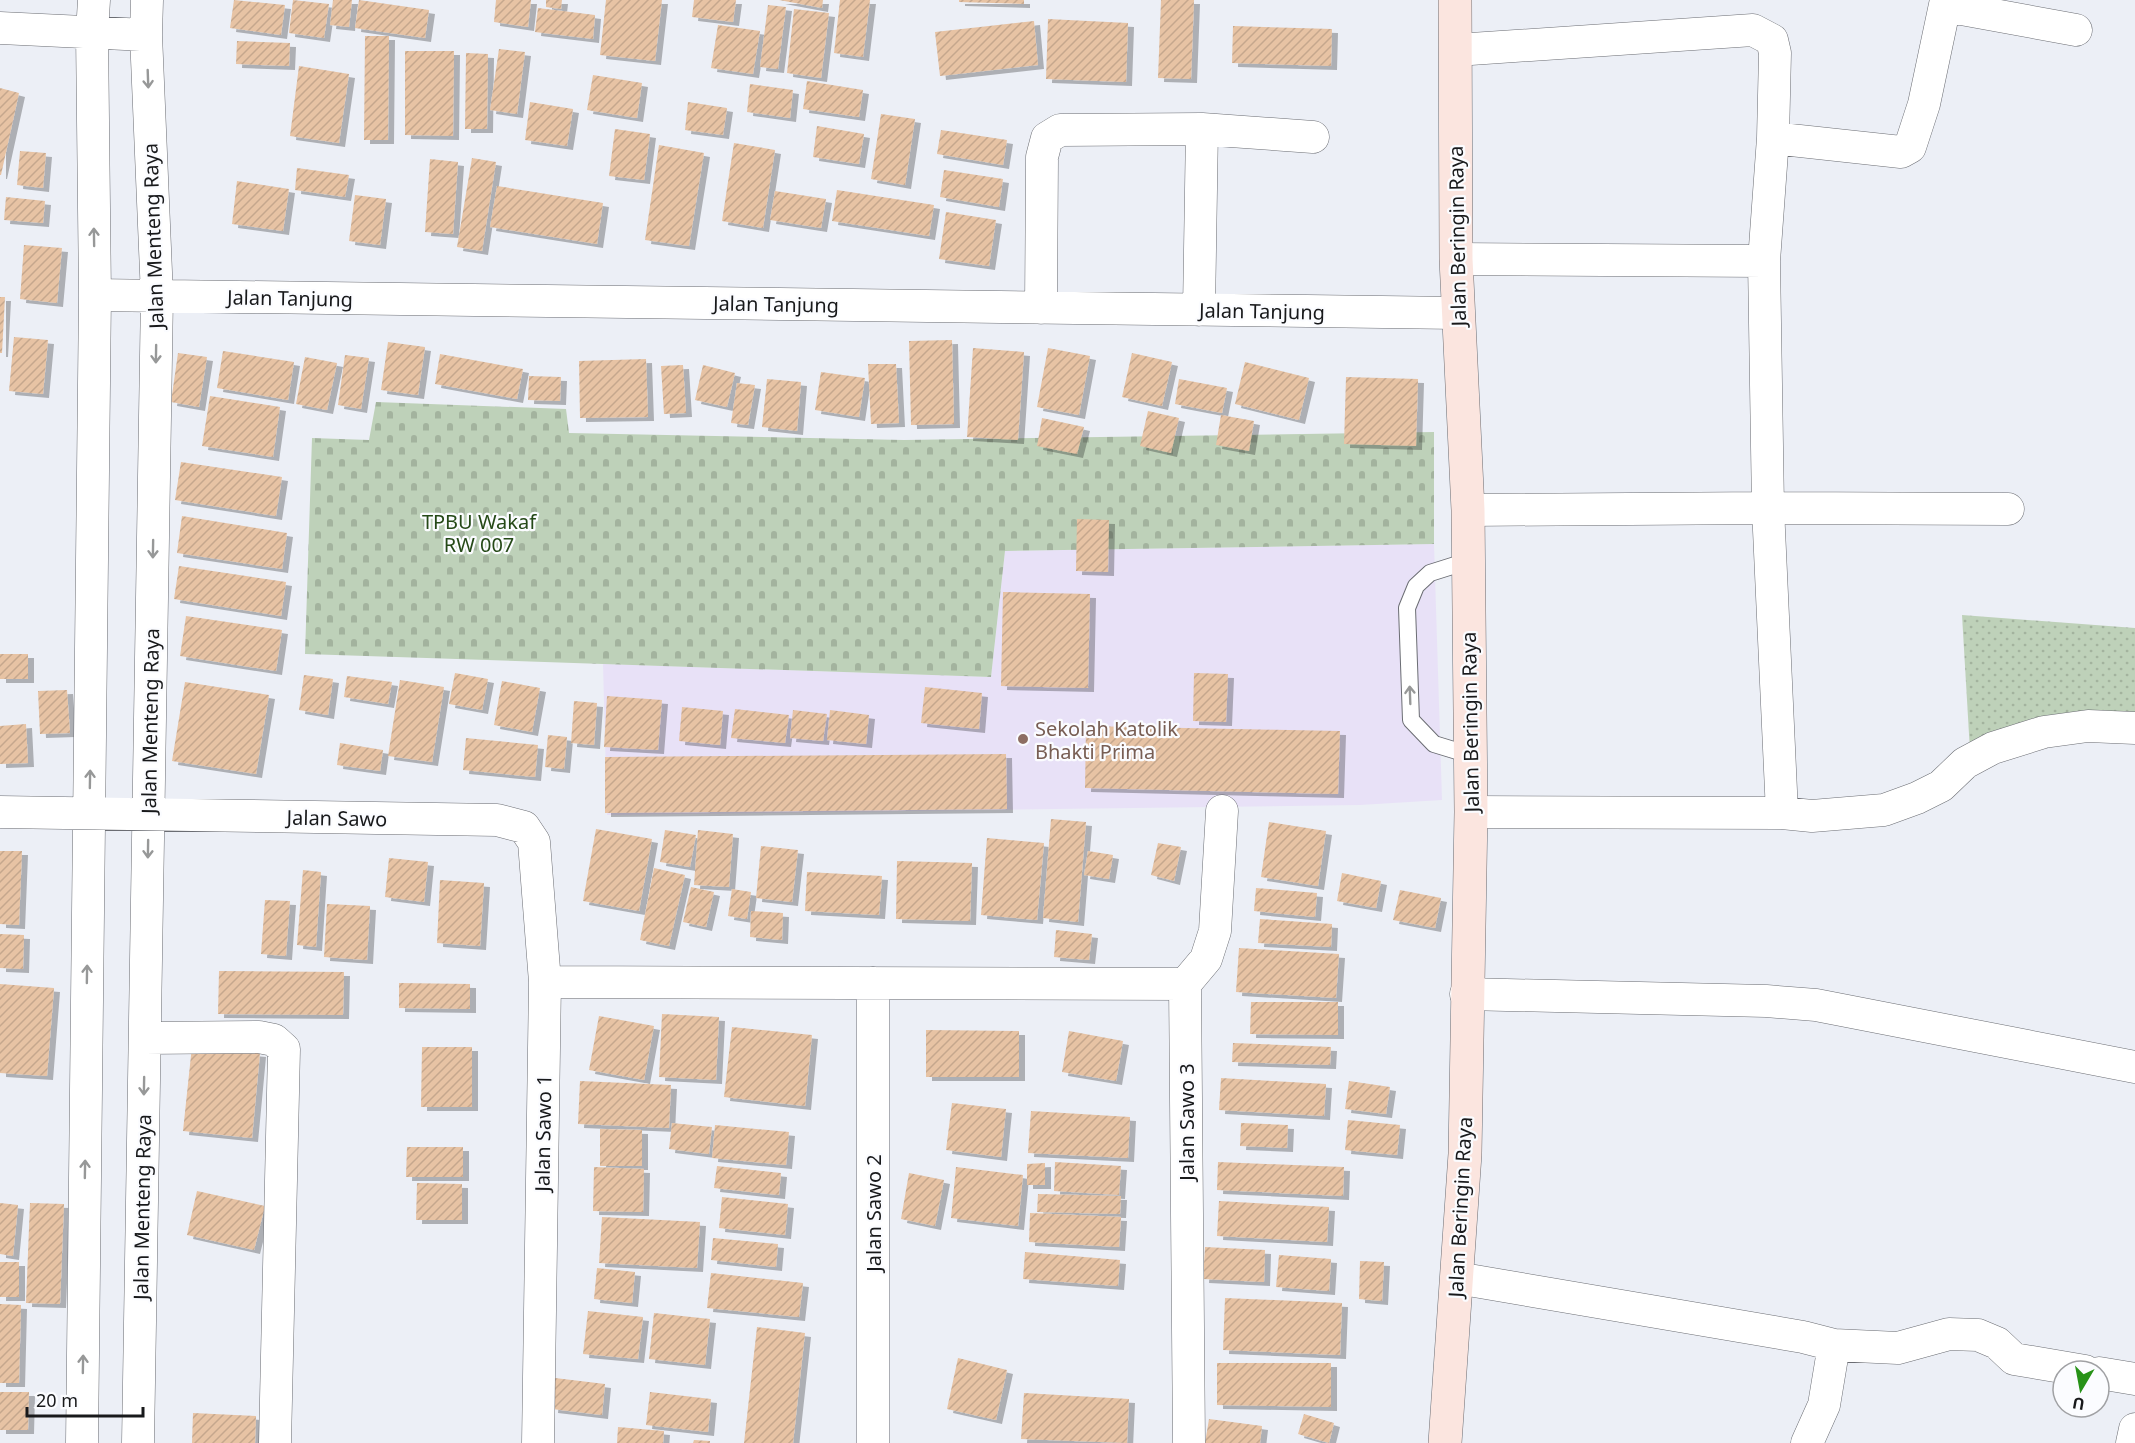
<svg xmlns="http://www.w3.org/2000/svg" width="2135" height="1443" font-family="'Noto Sans',sans-serif">
<style>
.education{fill:#e8e1f7}
.grass{fill:url(#grass-dots)}
.cemetery{fill:url(#cemetery-stones)}
.building{fill:url(#building-hatch);filter:url(#shadow)}
.lines{fill:none;stroke-linecap:round;stroke-linejoin:round}
.lane-casing{stroke:#6b6d73;stroke-width:18}
.street-casing{stroke:#6b6d73;stroke-width:33}
.secondary-casing{stroke:#6b6d73;stroke-width:34}
.lane{stroke:#fff;stroke-width:16}
.street{stroke:#fff;stroke-width:32}
.secondary{stroke:#fbe5df;stroke-width:33}
.oneway{stroke:#979898}
.education-dot{fill:#8d6e63;stroke:#fbfcff;stroke-width:2}
.labels{text-anchor:middle;dominant-baseline:central;stroke-width:4.5;stroke-linejoin:round;paint-order:stroke}
.street-label{font-size:20px;fill:#18191b;stroke:#fbfcff}
.park-label{font-size:20px;fill:#254917;stroke:#fbfcff}
.education-label{font-size:20px;fill:#785e54;stroke:#fbfcff;text-anchor:start}
</style>
<defs>
<pattern id="grass-dots" width="8" height="8" patternUnits="userSpaceOnUse" patternTransform="scale(1.5)"><rect width="8" height="8" fill="#bed1b9"/><path d="M2 2h.1M6 6h.1" fill="none" stroke="#a3b39e" stroke-width="1.8" stroke-linecap="round"/></pattern>
<pattern id="cemetery-stones" width="16" height="16" patternUnits="userSpaceOnUse" patternTransform="scale(1.5)"><rect width="16" height="16" fill="#bed1b9"/><path d="M2 7V4a2 2 0 0 1 4 0v3zM10 15v-3a2 2 0 0 1 4 0v3z" fill="#a3b39e"/></pattern>
<pattern id="building-hatch" width="6" height="6" patternUnits="userSpaceOnUse" patternTransform="scale(1.5)"><rect width="6" height="6" fill="#e7c3a4"/><path d="M-1 1l2-2M0 6l6-6M5 7l2-2" fill="none" stroke="#c5a78d"/></pattern>
<filter id="shadow"><feDropShadow dx="6" dy="4" stdDeviation="0" flood-color="#0004"/></filter>
</defs>
<rect width="100%" height="100%" fill="#eceff6"/>
<path class="education" d="M1434 544 1442 800 1360 805 607 815 603 664 991 677 1005 551Z"/>
<path class="grass" d="M1962 615 2135 628V722L1970 751Z"/>
<path class="cemetery" d="M376 402 566 409 569 433 904 440 1434 432V544L1005 551 991 677 305 654 312 438 369 440Z"/>
<path class="building" d="M234 0 285 5 281 35 230 28Z
M293 0 329 4 324 38 289 33Z
M333 0H352L349 27 330 25Z
M359 0 429 10 425 38 355 28Z
M496 0H531L528 27 494 22Z
M546 0H562L561 9 546 7Z
M606 0H662L655 61 600 55Z
M694 0H736L733 22 692 17Z
M779 0H823L822 8Z
M840 0H870L863 57 834 53Z
M959 0H1024V4L959 2Z
M1161 0H1194L1191 79 1158 78Z
M768 5 786 7 778 69 760 67Z
M538 8 595 15 593 39 535 32Z
M794 9 829 13 821 78 787 73Z
M1048 19 1128 23 1126 82 1046 79Z
M1034 21 1038 65 940 76 935 32Z
M718 25 760 31 753 74 711 68Z
M1233 26 1332 29 1331 66 1232 63Z
M365 36H389L388 140H364Z
M237 41 290 43 289 66 236 64Z
M499 49 525 52 517 114 490 110Z
M405 51H454L453 136 405 135Z
M466 53 488 54 487 129H465Z
M299 66 349 74 339 143 290 136Z
M593 75 642 83 637 118 587 110Z
M807 81 863 90 859 117 803 109Z
M750 84 793 90 790 118 747 112Z
M0 88 19 93 1 175H0Z
M530 102 573 109 567 146 525 140Z
M688 102 727 108 723 135 685 130Z
M881 114 915 119 905 185 871 179Z
M817 126 864 134 859 164 813 157Z
M615 129 650 134 644 180 609 176Z
M941 130 1007 140 1003 165 937 154Z
M734 143 775 150 763 228 722 221Z
M659 145 704 153 689 246 645 240Z
M20 151 46 153 43 188 17 185Z
M472 158 496 162 482 251 457 247Z
M430 159 458 162 453 234 425 232Z
M297 168 349 175 345 197 295 190Z
M944 170 1003 179 999 207 940 197Z
M237 181 289 189 283 231 232 224Z
M497 186 603 203 597 244 490 227Z
M837 190 934 205 929 236 832 221Z
M775 191 826 199 821 228 770 220Z
M355 195 386 199 380 245 349 241Z
M6 197 45 201 43 223 4 220Z
M946 212 996 220 989 266 939 259Z
M24 245 62 248 57 303 20 299Z
M0 297H5L2 353H0Z
M14 337 48 340 43 394 9 391Z
M952 340 954 424 911 425 909 341Z
M388 342 425 347 418 395 381 390Z
M973 348 1024 352 1018 440 967 437Z
M1048 348 1090 356 1079 415 1037 407Z
M223 351 294 362 288 400 217 388Z
M178 353 207 357 199 407 171 402Z
M1132 353 1172 362 1162 406 1122 397Z
M440 354 523 369 517 399 435 384Z
M345 355 369 358 361 409 338 405Z
M305 357 337 363 327 410 296 404Z
M646 359 648 417 580 418 579 361Z
M1245 362 1309 378 1299 420 1235 404Z
M868 364H896L899 423 871 424Z
M683 365 686 413 664 414 661 366Z
M703 365 735 373 727 407 695 400Z
M821 372 865 378 859 417 815 410Z
M529 376 561 377 560 401 528 400Z
M1346 377 1418 379 1416 446 1344 444Z
M767 379 801 382 797 431 762 427Z
M1179 379 1227 388 1222 413 1175 404Z
M737 383 755 385 748 425 731 423Z
M210 396 280 407 273 457 202 446Z
M1148 411 1179 418 1171 453 1140 446Z
M1221 415 1254 421 1249 451 1216 445Z
M1042 418 1084 427 1077 454 1037 446Z
M181 462 282 477 276 516 175 500Z
M182 516 287 533 282 569 177 553Z
M1077 519 1109 520 1108 572 1076 571Z
M179 566 286 582 281 616 174 599Z
M1003 592 1090 594 1088 688 1001 686Z
M186 616 282 630 276 671 180 656Z
M0 654H28V679H0Z
M455 673 488 679 482 710 449 704Z
M1194 673 1228 674 1226 722 1193 721Z
M304 675 333 679 328 715 299 710Z
M347 676 392 682 388 704 344 697Z
M400 680 444 687 432 762 388 756Z
M502 681 540 688 532 732 494 725Z
M185 682 269 695 256 774 172 761Z
M925 687 982 693 979 729 921 723Z
M67 690 70 733 40 734 38 691Z
M607 696 662 700 658 750 604 747Z
M574 701 597 703 594 745 571 743Z
M682 707 723 711 720 745 679 741Z
M735 709 789 715 785 743 731 738Z
M793 710 827 714 823 741 790 738Z
M830 710 869 715 866 744 827 740Z
M26 724 28 763 0 764V726Z
M1086 726 1340 731 1338 794 1085 788Z
M548 735 567 737 564 769 545 767Z
M466 738 538 745 535 777 463 770Z
M340 743 383 750 380 771 337 765Z
M1006 754 1007 809 605 813V757Z
M1051 819 1086 822 1078 922 1043 918Z
M1269 822 1326 831 1318 886 1261 877Z
M596 829 652 839 639 911 583 901Z
M665 830 696 835 690 867 660 862Z
M698 830 733 834 729 887 694 885Z
M987 838 1044 843 1037 920 981 915Z
M1158 843 1181 847 1174 881 1151 875Z
M761 846 798 850 792 902 756 898Z
M0 851H22L19 925 0 924Z
M1088 851 1113 855 1109 879 1084 875Z
M389 858 428 862 424 902 385 897Z
M897 861 972 863 970 921 896 919Z
M654 868 685 875 669 946 640 940Z
M303 870 321 872 316 947 297 945Z
M807 872 882 876 879 915 805 911Z
M1342 873 1381 881 1376 908 1337 901Z
M440 880 484 883 480 946 437 943Z
M691 887 714 892 706 927 683 922Z
M1256 888 1317 893 1315 917 1254 911Z
M732 889 751 892 747 919 728 916Z
M1400 890 1441 898 1435 928 1393 920Z
M265 900 290 901 286 956 261 954Z
M327 904 370 906 367 960 324 957Z
M751 911 783 913 782 940 750 937Z
M1260 919 1332 924 1331 947 1258 943Z
M1056 930 1092 934 1089 960 1054 957Z
M0 934 24 935 23 969 0 968Z
M1239 948 1339 954 1336 998 1236 992Z
M219 971 344 972 343 1015 218 1014Z
M399 983 470 984V1009L399 1008Z
M0 984 54 988 47 1076 0 1073Z
M1251 1002H1338V1035L1250 1034Z
M662 1014 719 1017 716 1080 659 1077Z
M599 1016 654 1026 644 1080 589 1070Z
M732 1027 812 1035 805 1106 724 1097Z
M926 1030 1019 1031V1077H926Z
M1069 1031 1123 1041 1116 1081 1062 1072Z
M1233 1043 1331 1047 1330 1065 1232 1062Z
M192 1046 260 1053 252 1138 183 1131Z
M422 1047H472V1107H421Z
M1221 1078 1326 1084 1324 1116 1219 1110Z
M580 1081 671 1085 669 1128 578 1124Z
M1349 1081 1390 1087 1386 1114 1345 1109Z
M952 1103 1006 1109 1001 1157 946 1150Z
M1031 1111 1130 1117 1128 1158 1028 1153Z
M1348 1120 1400 1125 1397 1155 1345 1150Z
M672 1123 712 1127 709 1154 669 1149Z
M1241 1123 1288 1125 1287 1148 1240 1146Z
M715 1125 789 1132 786 1165 712 1158Z
M600 1129 642 1130V1166H600Z
M407 1147H463V1177H406Z
M1055 1162 1121 1166 1119 1195 1054 1191Z
M1218 1162 1344 1167 1343 1196 1217 1190Z
M1045 1163V1185H1027V1164Z
M717 1166 781 1173 779 1195 714 1188Z
M594 1167 644 1169 643 1212 593 1211Z
M956 1167 1023 1175 1018 1226 951 1218Z
M909 1173 944 1180 935 1226 901 1219Z
M417 1183 462 1184V1220H416Z
M197 1191 265 1206 254 1250 187 1235Z
M1038 1194 1121 1196 1120 1214 1037 1212Z
M722 1197 788 1204 785 1235 719 1228Z
M1219 1201 1329 1207 1327 1242 1217 1236Z
M0 1203 18 1205 13 1256 0 1254Z
M30 1203 64 1204 60 1304 26 1303Z
M1030 1213 1121 1217 1119 1247 1029 1242Z
M602 1217 700 1222 697 1268 599 1263Z
M713 1238 778 1244 776 1267 711 1260Z
M1205 1247 1265 1250 1264 1282 1203 1279Z
M1025 1252 1120 1260 1118 1286 1023 1279Z
M1279 1255 1331 1259 1329 1291 1276 1287Z
M1360 1261 1384 1262 1382 1301 1359 1299Z
M0 1262H19V1297H0Z
M597 1268 635 1272 632 1303 594 1299Z
M711 1273 803 1283 799 1317 707 1308Z
M1225 1298 1342 1303 1340 1355 1223 1350Z
M0 1304 21 1305 19 1383H0Z
M588 1311 643 1317 638 1359 583 1354Z
M654 1313 710 1319 705 1365 649 1359Z
M757 1327 805 1333 793 1443H744Z
M958 1358 1007 1370 996 1420 947 1409Z
M1217 1363H1331V1407L1217 1405Z
M555 1378 605 1384 602 1415 552 1409Z
M0 1392H29L28 1430H0Z
M650 1392 711 1399 708 1432 646 1425Z
M1024 1393 1129 1399 1127 1443 1021 1439Z
M193 1413 256 1416 255 1443H192Z
M1304 1414 1334 1423 1329 1443 1298 1434Z
M1209 1419 1262 1426 1260 1443H1205Z
M618 1427 664 1431 663 1443H617Z
M694 1440 710 1441V1443H693Z"/>
<g class="lines">
<g class="lane-casing">
<path id="lane" d="M1468 561 1430 573 1416 586 1407 608 1411 720 1434 744 1470 755"/>
</g>
<g class="street-casing">
<path id="street" d="M1945 6 2076 30
M0 28 146 35
M1456 50 1753 30 1772 40 1775 53 1773 138 1764 261 1768 508 1782 813
M1773 138 1901 152 1910 147 1924 104 1946 0
M1456 259 1764 261
M95 295 1457 313
M1041 308 1042 157 1047 138 1060 130 1202 129 1313 137
M1199 310 1202 129
M1468 510 1768 508 2008 509
M0 812 497 820 524 827 534 842 545 982 538 1443
M1471 812 1782 813 1812 816 1884 810 1917 798 1941 786 1965 763 1993 748 2044 732 2088 726 2135 728
M545 982 1185 984
M1466 994 1766 1001 1816 1005 2135 1067
M145 1038 259 1037 274 1040 284 1049 275 1443
M1457 1278 1803 1337 1834 1345 1898 1348 1949 1334 1978 1335 1997 1343 2014 1359 2085 1371
M2099 1373 2135 1379
M82 1443 95 295 92 33 94 0
M138 1443 157 296 146 35 147 0
M873 1443V983
M1189 1443 1185 984 1206 959 1215 931 1222 811
M1807 1443 1824 1405 1834 1345
M2132 1443 2135 1429"/>
</g>
<g class="secondary-casing">
<path id="secondary" d="M1445 1443 1465 1154 1471 812 1468 510 1456 259 1455 0"/>
</g>
<use href="#lane" class="lane"/>
<use href="#street" class="street"/>
<use href="#secondary" class="secondary"/>
</g>
<defs><path id="oneway-shaft" d="M-6 0H5M1.5-3L5.5 0L1.5 3" fill="none" stroke-width="1.6" stroke-linecap="round" stroke-linejoin="round" transform="scale(1.5)"/></defs>
<g class="oneway">
<use href="#oneway-shaft" transform="translate(148 79) rotate(88)"/>
<use href="#oneway-shaft" transform="translate(94 237) rotate(-91)"/>
<use href="#oneway-shaft" transform="translate(156 354) rotate(91)"/>
<use href="#oneway-shaft" transform="translate(153 549) rotate(91)"/>
<use href="#oneway-shaft" transform="translate(1410 695) rotate(-92)"/>
<use href="#oneway-shaft" transform="translate(90 779) rotate(-89)"/>
<use href="#oneway-shaft" transform="translate(148 849) rotate(91)"/>
<use href="#oneway-shaft" transform="translate(87 974) rotate(-89)"/>
<use href="#oneway-shaft" transform="translate(144 1086) rotate(91)"/>
<use href="#oneway-shaft" transform="translate(85 1169) rotate(-89)"/>
<use href="#oneway-shaft" transform="translate(83 1364) rotate(-89)"/>
</g>
<circle class="education-dot" cx="1023" cy="739" r="6"/>
<g class="labels">
<g class="street-label">
<text transform="translate(153 236) rotate(-92)">Jalan Menteng Raya</text>
<text transform="translate(1457 236) rotate(-91)">Jalan Beringin Raya</text>
<text transform="translate(290 298) rotate(1)">Jalan Tanjung</text>
<text transform="translate(776 304) rotate(1)">Jalan Tanjung</text>
<text transform="translate(1262 311) rotate(1)">Jalan Tanjung</text>
<text transform="translate(150 721) rotate(-89)">Jalan Menteng Raya</text>
<text transform="translate(1470 722) rotate(-91)">Jalan Beringin Raya</text>
<text transform="translate(337 818) rotate(1)">Jalan Sawo</text>
<text transform="translate(1186 1122) rotate(-90)">Jalan Sawo 3</text>
<text transform="translate(543 1133) rotate(-89)">Jalan Sawo 1</text>
<text transform="translate(142 1207) rotate(-89)">Jalan Menteng Raya</text>
<text transform="translate(1460 1207) rotate(-87)">Jalan Beringin Raya</text>
<text transform="translate(873 1213) rotate(-90)">Jalan Sawo 2</text>
</g>
<g class="park-label">
<text x="479" y="521">TPBU Wakaf<tspan x="479" dy="23">RW 007</tspan></text>
</g>
<g class="education-label">
<text x="1035" y="728">Sekolah Katolik<tspan x="1035" dy="23">Bhakti Prima</tspan></text>
</g>
</g>
<g transform="translate(2081 1389) rotate(190)"><circle r="28" fill="#fbfcff" stroke="#a0a1a4" stroke-width="1.5"/>
<path d="M0-4.5L10 22L0 15L-10 22Z" fill="#279218"/>
<text y="-9" font-size="16" font-weight="bold" text-anchor="middle" fill="#18191b">U</text>
</g>
<path d="M27 1407v9h116v-9" fill="none" stroke="#18191b" stroke-width="3"/>
<text x="36" y="1407" font-size="18" fill="#18191b" stroke="#fbfcff" stroke-width="4.5" paint-order="stroke">20 m</text>
</svg>
